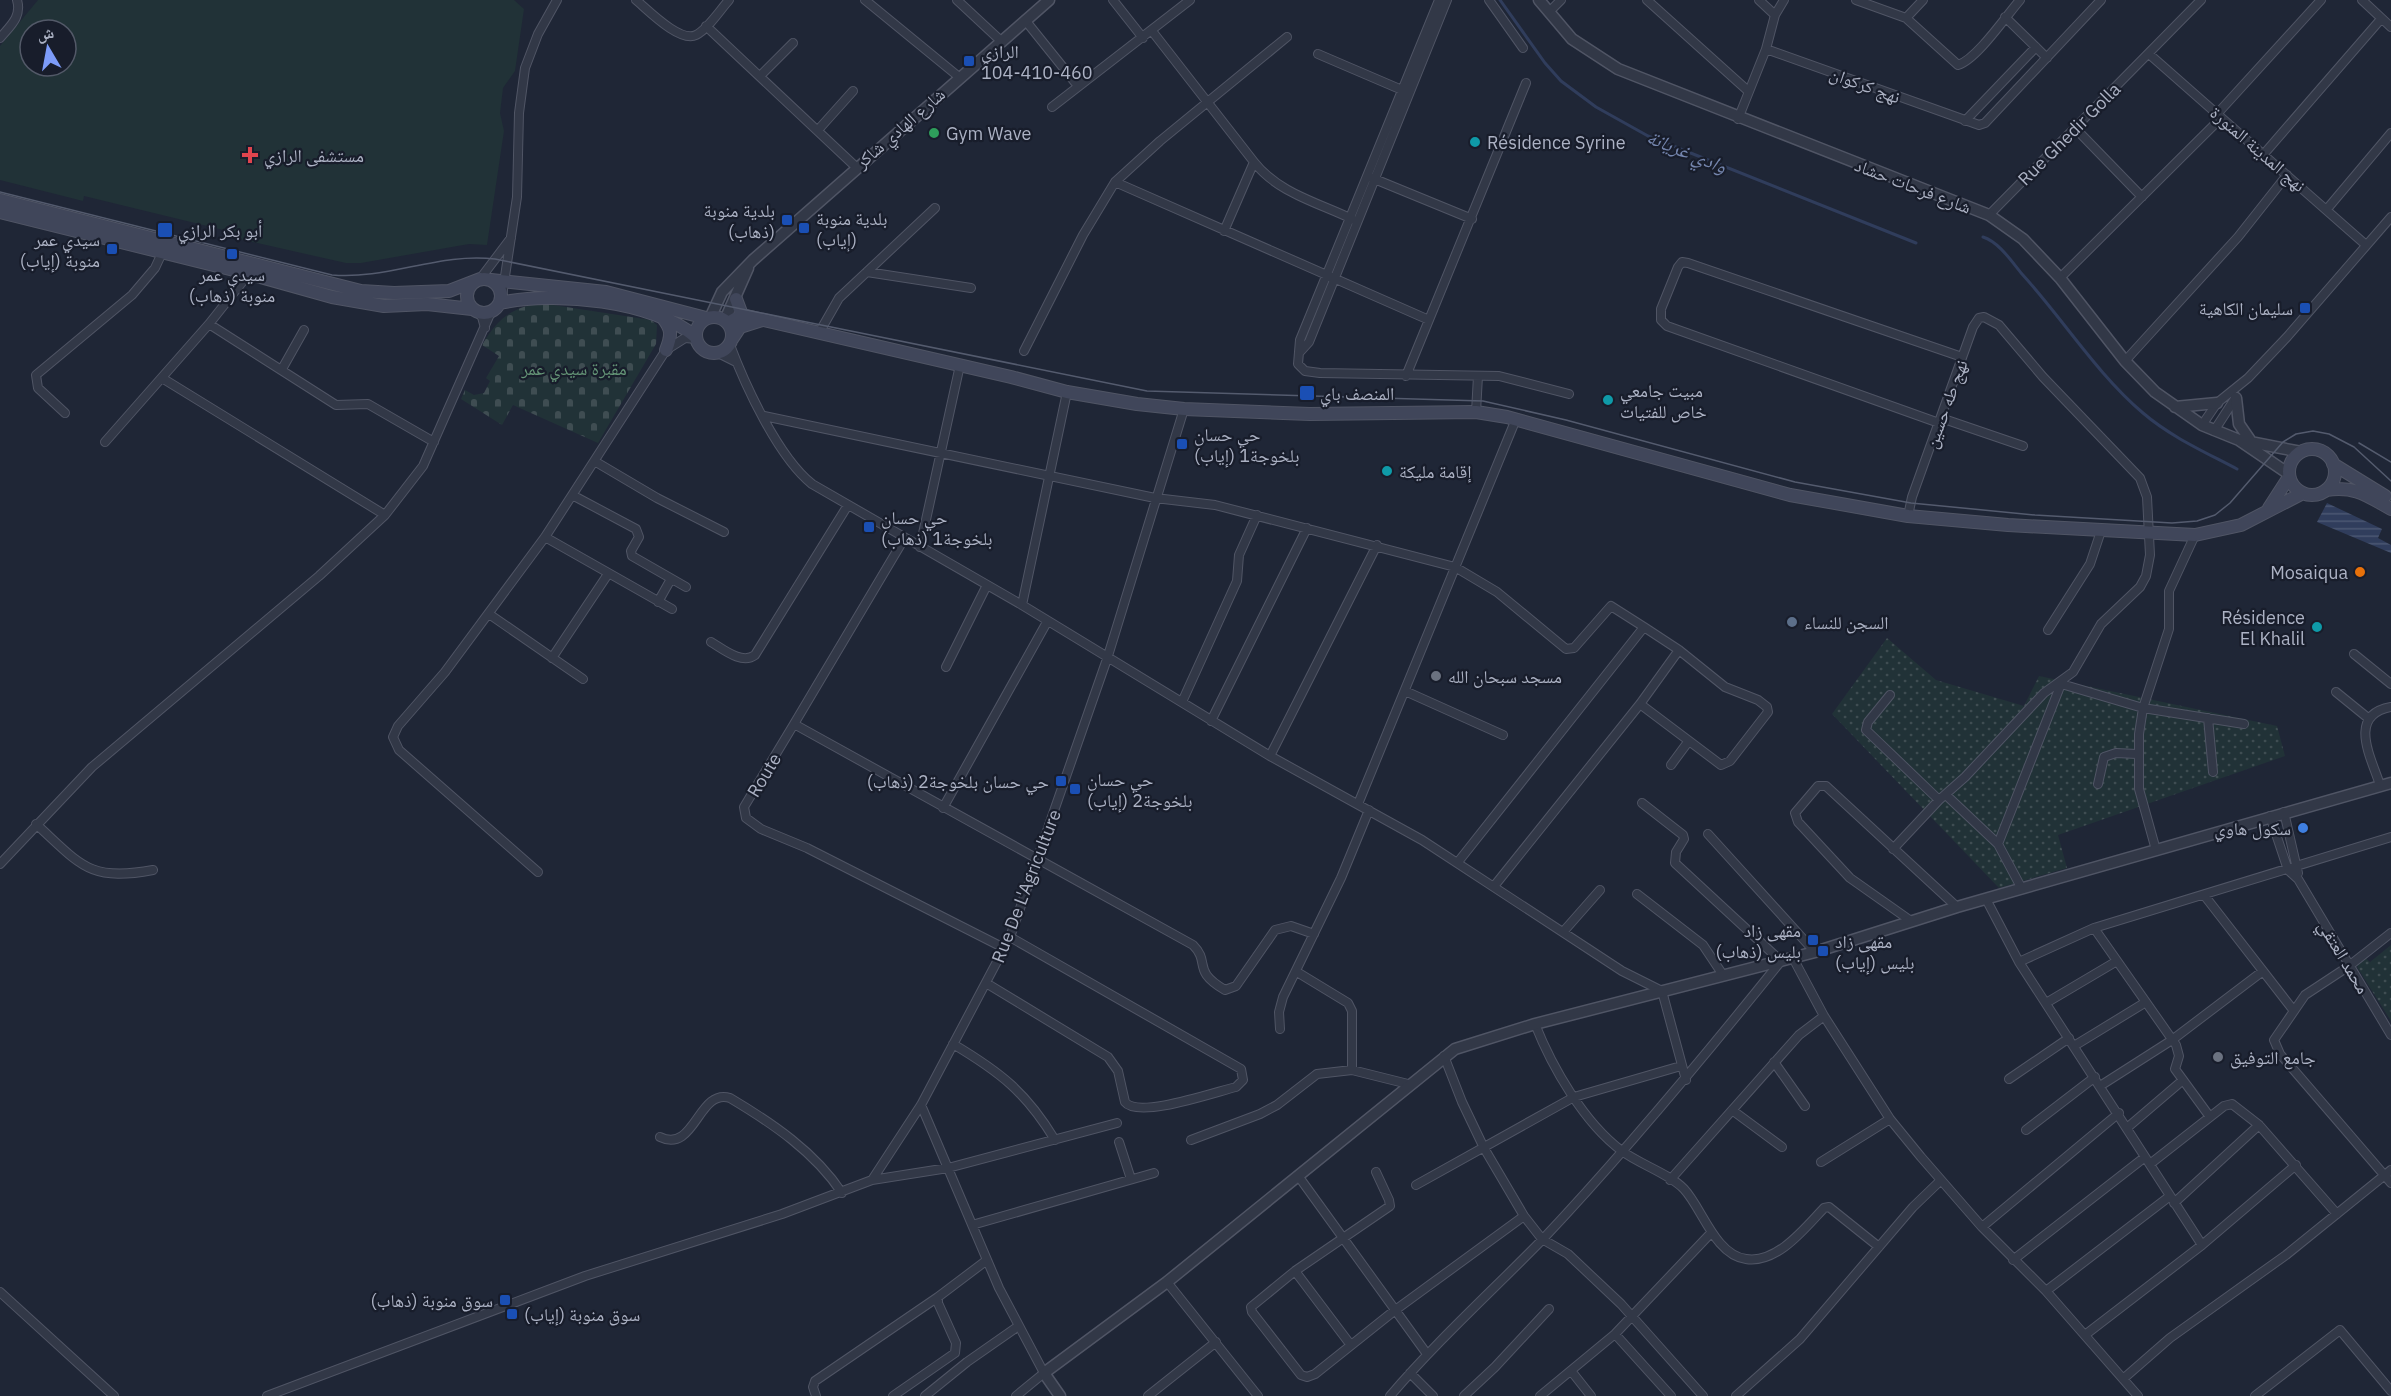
<svg xmlns="http://www.w3.org/2000/svg" width="2391" height="1396" font-family="'IBM Plex Sans','Noto Naskh Arabic',sans-serif">
<style>
.grass{fill:url(#grass-dots)}
.cemetery{fill:url(#cemetery-stones)}
.garden{fill:#213237;fill-rule:evenodd}
.water{fill:url(#water-rules)}
.lines{fill:none;stroke-linecap:round;stroke-linejoin:round}
.stream{stroke:#303d5c;stroke-width:3}
.minor-casing{stroke:#505565;stroke-width:10}
.tertiary-casing{stroke:#505565;stroke-width:13}
.secondary-casing{stroke:#505565;stroke-width:14}
.minor{stroke:#323847;stroke-width:8}
.tertiary{stroke:#323847;stroke-width:10}
.secondary{stroke:#40465a;stroke-width:12}
.tram{stroke:#545b6e;stroke-width:1.5}
.transit-dot{fill:#1a4fb4;stroke:#181d2b;stroke-width:2}
.leisure-dot{fill:#2e9e5b;stroke:#181d2b;stroke-width:2}
.culture-dot{fill:#0f9aa8;stroke:#181d2b;stroke-width:2}
.health-dot{fill:#e0444e;stroke:#181d2b;stroke-width:2}
.food-dot{fill:#e8710a;stroke:#181d2b;stroke-width:2}
.service-dot{fill:#5c6f8a;stroke:#181d2b;stroke-width:2}
.worship-dot{fill:#6b7280;stroke:#181d2b;stroke-width:2}
.shop-dot{fill:#3f7fe0;stroke:#181d2b;stroke-width:2}
.labels{text-anchor:middle;dominant-baseline:central;stroke-width:4.5;stroke-linejoin:round;paint-order:stroke}
.poi-label{font-size:18px;fill:#acb2c4;stroke:#181d2b;text-anchor:start}
.street-label{font-size:18px;fill:#acb2c4;stroke:#181d2b}
.park-label{font-size:18px;fill:#649476;stroke:#181d2b}
.water-label{font-size:20px;font-style:italic;fill:#7485ad;stroke:#181d2b}
</style>
<defs>
<pattern id="grass-dots" width="8" height="8" patternUnits="userSpaceOnUse" patternTransform="scale(1.5)"><rect width="8" height="8" fill="#213237"/><path d="M2 2h.1M6 6h.1" fill="none" stroke="#3f4d52" stroke-width="1.8" stroke-linecap="round"/></pattern>
<pattern id="cemetery-stones" width="16" height="16" patternUnits="userSpaceOnUse" patternTransform="scale(1.5)"><rect width="16" height="16" fill="#213237"/><path d="M2 7V4a2 2 0 0 1 4 0v3zM10 15v-3a2 2 0 0 1 4 0v3z" fill="#3f4d52"/></pattern>
<pattern id="water-rules" width="6" height="5" patternUnits="userSpaceOnUse" patternTransform="scale(1.5)"><rect width="6" height="5" fill="#303d5c"/><path d="M0 2.5h6" fill="none" stroke="#4b5772"/></pattern>
</defs>
<rect width="100%" height="100%" fill="#1f2636"/>
<path class="grass" d="M1887 638 1936 680 2024 706 2039 676 2277 726 2285 756 2058 835 2067 868 1999 888 1832 714Z
M2391 945V1021L2357 967 2364 957 2370 962Z"/>
<path class="cemetery" d="M540 303 651 320 657 325 656 344 598 443 513 405 502 425 461 399 465 390 474 395 484 393 490 381 486 378 499 356 482 345C497 320 510 308 540 303Z"/>
<path class="garden" d="M38 0H514L524 9 515 71 503 88 500 113 504 131 487 245 469 244 361 263H346L239 239 240 234 84 196 83 201 0 180V46ZM30 30H66V66H30Z"/>
<path class="water" d="M2327 503 2382 529 2378 538 2391 545V553L2317 522Z"/>
<g class="lines">
<path class="stream" d="M1500 0 1545 63 1561 81 1596 107 1648 136 1916 243
M1983 237C1999 242 2012 262 2022 274 2063 319 2097 374 2143 413 2171 437 2205 452 2237 469"/>
<g class="minor-casing">
<path id="minor" d="M636 0C648 10 680 43 696 35 708 29 720 10 729 0
M865 0 959 77
M957 0 1001 41
M1113 0 1143 38
M1439 0 1300 340 1298 364 1305 371 1320 373 1499 376 1569 394
M1489 0 1523 48
M1647 0 1747 90
M1759 0 1775 15
M1856 0 1906 18 1958 65C1977 59 2006 16 2020 0
M2362 0 2391 27
M1549 12 1561 0
M2005 17 2047 58
M1906 18 1923 0
M1025 20 1078 86
M706 26 856 167
M1152 31 1254 162
M0 38C10 26 22 17 17 0
M1766 49 1979 125 1985 123 2101 0
M1318 54 1402 90
M2149 54 2366 245
M760 76 793 43
M1052 107 1190 0
M2217 114 2321 0
M1738 119 1766 49 1775 15 1784 0
M1965 121 2036 47
M2075 128 2142 197
M818 130 853 91
M2263 155 2381 19
M1372 178 1472 219
M1115 182 1429 320
M2327 209 2391 133
M1989 215 2201 0
M1224 231 1254 162C1279 194 1320 203 1354 220
M867 272 971 288
M2060 278 2221 118
M480 279 511 238
M502 296 517 197 519 113 525 68 538 34 557 0
M477 312 482 317 485 328
M209 324 336 405 368 404 434 442
M819 333 839 298 935 208
M730 345C745 385 778 457 812 484L1022 605 1270 756 1422 840 1622 971 1662 991 1686 1080
M1024 351 1083 235 1115 182 1160 141 1287 37
M718 353 736 362
M1299 353 1309 342 1447 0
M2125 361 2238 237 2287 175
M282 369 304 330
M1406 376 1526 83
M162 378 385 515
M1476 412 1478 376
M65 413 38 388 36 375 132 295 155 268 162 253
M764 416 1155 498 1215 505 1455 567 1497 592 1566 649 1574 648 1611 606 1644 627 1458 862
M1941 418 2023 446
M1939 423 1667 326 1661 320V309L1678 267 1682 262 1688 263 1962 357
M2202 425 2217 403 2248 378 2287 337 2391 217
M2214 431 2236 397
M105 442 209 324 251 271
M596 462 657 498 724 532
M574 496 636 529 639 537 631 551 632 556 686 587
M1908 516 1912 497 1973 327 1979 318 1984 317 1999 325 2043 377 2140 478 2147 497 2150 555 2146 576 2140 587 2101 624 2073 672 2044 693 1965 777 1939 800
M545 537 672 609
M920 547 960 365
M658 602 671 579
M1022 605 1067 392
M489 614 583 679
M2048 630 2090 564 2101 531
M711 642C723 649 742 665 755 655L848 505
M2354 654 2391 684
M552 658 608 574
M946 667 987 585
M2058 683 2143 708 2244 724
M1405 691 1503 735
M2336 692 2368 718
M1890 695 1868 722 1866 730 1939 800 1893 849
M1182 702 1237 581 1239 555 1257 515
M1640 704 1721 765 1730 761 1768 712 1767 707 1758 700 1725 687 1679 650 1644 627
M2208 718 2213 772
M1211 721 1307 528
M794 724 904 539
M1270 756 1377 545
M1671 765 1688 742
M2098 784 2104 757 2116 753 2137 754
M2380 785C2371 757 2347 715 2391 707
M1946 795 1998 844 2022 889
M1358 804 1516 419
M943 808 1047 622
M2284 812 2298 873
M2270 816 2288 870 2298 879 2391 1035
M36 824C81 865 89 882 153 870
M1708 834 1815 952
M1998 844 2061 684
M2156 850 2139 789V734L2143 708 2169 629V591L2195 535
M0 864 92 767 319 576 385 515 423 466 491 312
M538 872 399 750 393 737 398 726 445 672 545 537 666 350 685 338 696 339
M1495 885 1640 704 1679 650
M1637 894 1703 945 1723 975
M2204 895 2294 1011
M1986 899 2019 962 2202 1245
M1911 921 1850 878 1798 822 1795 813 1818 786H1826L1957 907
M2094 928 2176 1045 2179 1056 2175 1069 2210 1117
M1563 932 1600 890
M2391 933 2349 966 2305 995 2274 1040 2280 1054 2391 1183
M1004 948 807 848 761 829 746 818 744 807 794 724 1193 945C1211 963 1191 970 1225 990L1236 986 1275 930 1291 926 1314 934
M1793 958 1824 1016 1890 1119 1921 1157 1982 1227 2046 1291 2138 1396
M2019 962 2094 928 2391 837
M1297 972 1348 1003 1352 1011V1070
M986 983 1108 1057 1118 1071 1125 1102C1138 1119 1215 1092 1236 1087L1243 1080 1241 1069 1010 937
M2046 1003 2117 961
M1535 1024C1552 1067 1584 1123 1622 1151 1639 1164 1670 1174 1684 1189 1702 1208 1715 1255 1746 1259 1777 1264 1805 1228 1824 1208L1829 1207 1879 1247
M1280 1029 1279 1012 1283 997 1341 878 1369 810
M953 1044C1000 1072 1026 1092 1055 1140
M2074 1046 2146 1002
M1444 1056 1462 1102 1484 1148 1524 1216 1542 1239 1568 1254 1621 1304 1703 1396
M1774 1062 1805 1106
M2009 1079 2069 1038
M2100 1086 2172 1040 2263 971
M921 1105 999 1288 1044 1373 1016 1396
M1732 1110 1782 1147
M2128 1127 2183 1080
M2026 1130 2095 1077
M660 1137C695 1154 698 1088 730 1098 772 1123 815 1152 842 1193
M1191 1140 1260 1114 1277 1105 1317 1074 1352 1070 1408 1084
M1119 1142 1131 1179
M1821 1162 1890 1119
M2150 1164 2224 1106 2232 1104 2259 1125 2337 1214
M1376 1172 1389 1200 1390 1206 1295 1271 1251 1307 1252 1312 1301 1375 1307 1377 1315 1374 1394 1311 1524 1216
M1299 1177 1427 1354
M872 1180 948 1168 1117 1123
M1670 1180 1799 1035 1824 1016
M1416 1185 1574 1097 1681 1066
M2174 1203 2259 1125
M972 1225 1154 1173
M1982 1227 2119 1113
M2013 1260 2145 1157
M1295 1271 1350 1344
M1167 1282 1258 1396
M2046 1291 2170 1196
M0 1292 114 1396
M1615 1334 1671 1396
M2085 1335 2202 1245 2296 1165
M1572 1372 1591 1396
M1410 1373 1433 1396
M2123 1379 2170 1338 2286 1255 2391 1170
M267 1396 585 1276 782 1214 872 1180 921 1105 1010 937 1107 659 1184 409
M816 1396 813 1387 815 1381 938 1297
M893 1396 955 1353 956 1343 938 1303V1297L987 1260
M925 1396 967 1362 1017 1327
M1148 1396 1216 1342
M1390 1396C1437 1341 1491 1292 1542 1240 1626 1151 1704 1057 1781 961L1675 863 1676 852 1684 839 1683 835 1642 803
M1464 1396 1495 1367 1549 1309
M1540 1396 1615 1334 1711 1233
M1736 1396 1800 1339 1913 1207 1940 1181
M2255 1396 2340 1330 2391 1391"/>
</g>
<g class="tertiary-casing">
<path id="tertiary" d="M1539 0 1572 39 1618 69 1989 215 2023 239 2060 278 2125 361 2155 392 2202 425 2239 440 2289 474
M711 316 722 292 753 260 1049 0
M725 320 748 268
M2236 398 2239 424 2250 440
M2175 407 2217 403
M2240 440 2301 452
M1060 1396 1044 1373 1167 1282 1455 1049 1535 1024 1815 952 1957 907 2391 783"/>
</g>
<g class="secondary-casing">
<path id="secondary" d="M0 200 361 291 394 293 449 291 480 279
M0 212 250 274 332 297 384 306 427 304 472 309
M467 296a17 17 0 1 1 34 0a17 17 0 1 1-34 0Z
M491 280 606 292 706 318
M736 299 742 315
M500 303C556 291 651 300 696 337
M696 335a18 18 0 1 1 36 0a18 18 0 1 1-36 0Z
M662 317C672 329 672 335 666 350
M728 323 742 315 1011 377 1067 392 1137 404 1184 409 1310 414 1476 412 1507 417 1790 495 1908 516 2008 525 2195 535 2241 525 2303 493
M732 339 740 327 762 320
M2289 472a23 23 0 1 1 46 0a23 23 0 1 1-46 0Z
M2333 464 2385 496
M2326 490C2356 486 2366 495 2391 509
M2269 508 2289 477"/>
</g>
<use href="#minor" class="minor"/>
<use href="#tertiary" class="tertiary"/>
<use href="#secondary" class="secondary"/>
<path class="tram" d="M0 192 332 275C387 280 440 252 495 259L1147 391 1483 401 1566 420 1795 482 1911 503 2035 515 2172 523 2197 521 2215 515 2230 503 2283 442 2296 434 2313 431 2329 434 2354 447 2391 481
M2359 443 2391 462"/>
</g>
<g class="transit-dot">
<rect x="963" y="55" width="12" height="12" rx="3"/>
<rect x="781" y="214" width="12" height="12" rx="3"/>
<rect x="798" y="222" width="12" height="12" rx="3"/>
<rect x="157" y="222" width="16" height="16" rx="3"/>
<rect x="106" y="243" width="12" height="12" rx="3"/>
<rect x="226" y="248" width="12" height="12" rx="3"/>
<rect x="2299" y="302" width="12" height="12" rx="3"/>
<rect x="1299" y="385" width="16" height="16" rx="3"/>
<rect x="1176" y="438" width="12" height="12" rx="3"/>
<rect x="863" y="521" width="12" height="12" rx="3"/>
<rect x="1055" y="775" width="12" height="12" rx="3"/>
<rect x="1069" y="783" width="12" height="12" rx="3"/>
<rect x="1807" y="934" width="12" height="12" rx="3"/>
<rect x="1817" y="945" width="12" height="12" rx="3"/>
<rect x="499" y="1294" width="12" height="12" rx="3"/>
<rect x="506" y="1308" width="12" height="12" rx="3"/>
</g>
<circle class="leisure-dot" cx="934" cy="133" r="6"/>
<g class="culture-dot">
<circle cx="1475" cy="142" r="6"/>
<circle cx="1608" cy="400" r="6"/>
<circle cx="1387" cy="471" r="6"/>
<circle cx="2317" cy="627" r="6"/>
</g>
<path class="health-dot" d="M247 146h6v6h6v6h-6v6h-6v-6h-6v-6h6z"/>
<circle class="food-dot" cx="2360" cy="572" r="6"/>
<circle class="service-dot" cx="1792" cy="622" r="6"/>
<g class="worship-dot">
<circle cx="1436" cy="676" r="6"/>
<circle cx="2218" cy="1057" r="6"/>
</g>
<circle class="shop-dot" cx="2303" cy="828" r="6"/>
<g class="labels">
<g class="poi-label">
<text x="981" y="51">الرازي<tspan x="981" dy="21">104-410-460</tspan></text>
<text x="946" y="133">Gym Wave</text>
<text x="1487" y="142">Résidence Syrine</text>
<text x="264" y="155">مستشفى الرازي</text>
<text x="775" y="210" text-anchor="end">بلدية منوبة<tspan x="775" dy="21">(ذهاب)</tspan></text>
<text x="816" y="218">بلدية منوبة<tspan x="816" dy="21">(إياب)</tspan></text>
<text x="178" y="230">أبو بكر الرازي</text>
<text x="100" y="239" text-anchor="end">سيدي عمر<tspan x="100" dy="21">منوبة (إياب)</tspan></text>
<text x="232" y="274" text-anchor="middle">سيدي عمر<tspan x="232" dy="21">منوبة (ذهاب)</tspan></text>
<text x="2293" y="308" text-anchor="end">سليمان الكاهية</text>
<text x="1620" y="390">مبيت جامعي<tspan x="1620" dy="21">خاص للفتيات</tspan></text>
<text x="1320" y="393">المنصف باي</text>
<text x="1194" y="434">حي حسان<tspan x="1194" dy="21">بلخوجة1 (إياب)</tspan></text>
<text x="1399" y="471">إقامة مليكة</text>
<text x="881" y="517">حي حسان<tspan x="881" dy="21">بلخوجة1 (ذهاب)</tspan></text>
<text x="2348" y="572" text-anchor="end">Mosaiqua</text>
<text x="2305" y="617" text-anchor="end">Résidence<tspan x="2305" dy="21">El Khalil</tspan></text>
<text x="1804" y="622">السجن للنساء</text>
<text x="1448" y="676">مسجد سبحان الله</text>
<text x="1087" y="779">حي حسان<tspan x="1087" dy="21">بلخوجة2 (إياب)</tspan></text>
<text x="1049" y="781" text-anchor="end">حي حسان بلخوجة2 (ذهاب)</text>
<text x="2291" y="828" text-anchor="end">سكول هاوي</text>
<text x="1801" y="930" text-anchor="end">مقهى زاد<tspan x="1801" dy="21">بليس (ذهاب)</tspan></text>
<text x="1835" y="941">مقهى زاد<tspan x="1835" dy="21">بليس (إياب)</tspan></text>
<text x="2230" y="1057">جامع التوفيق</text>
<text x="493" y="1300" text-anchor="end">سوق منوبة (ذهاب)</text>
<text x="524" y="1314">سوق منوبة (إياب)</text>
</g>
<g class="street-label">
<text transform="translate(1865 85) rotate(20)">نهج كركوان</text>
<text transform="translate(900 128) rotate(-41)">شارع الهادي شاكر</text>
<text transform="translate(2069 134) rotate(-45)">Rue Ghedir Golla</text>
<text transform="translate(2258 149) rotate(41)">نهج المدينة المنورة</text>
<text transform="translate(1913 186) rotate(21)">شارع فرحات حشاد</text>
<text transform="translate(1946 404) rotate(-70)">نهج طه حسين</text>
<text transform="translate(764 775) rotate(-59)">Route</text>
<text transform="translate(1026 886) rotate(-69)">Rue De L'Agriculture</text>
<text transform="translate(2344 957) rotate(59)">محمد العتقي</text>
</g>
<g class="park-label">
<text x="574" y="368">مقبرة سيدي عمر</text>
</g>
<g class="water-label">
<text transform="translate(1687 151) rotate(22)">وادي غريانة</text>
</g>
</g>
<g transform="translate(48 48) rotate(350)"><circle r="28" fill="#181d2b" stroke="#535968" stroke-width="1.5"/>
<path d="M0-4.5L10 22L0 15L-10 22Z" fill="#7d9cf9"/>
<text y="-9" font-size="16" font-weight="bold" text-anchor="middle" fill="#acb2c4">ش</text>
</g>
</svg>
